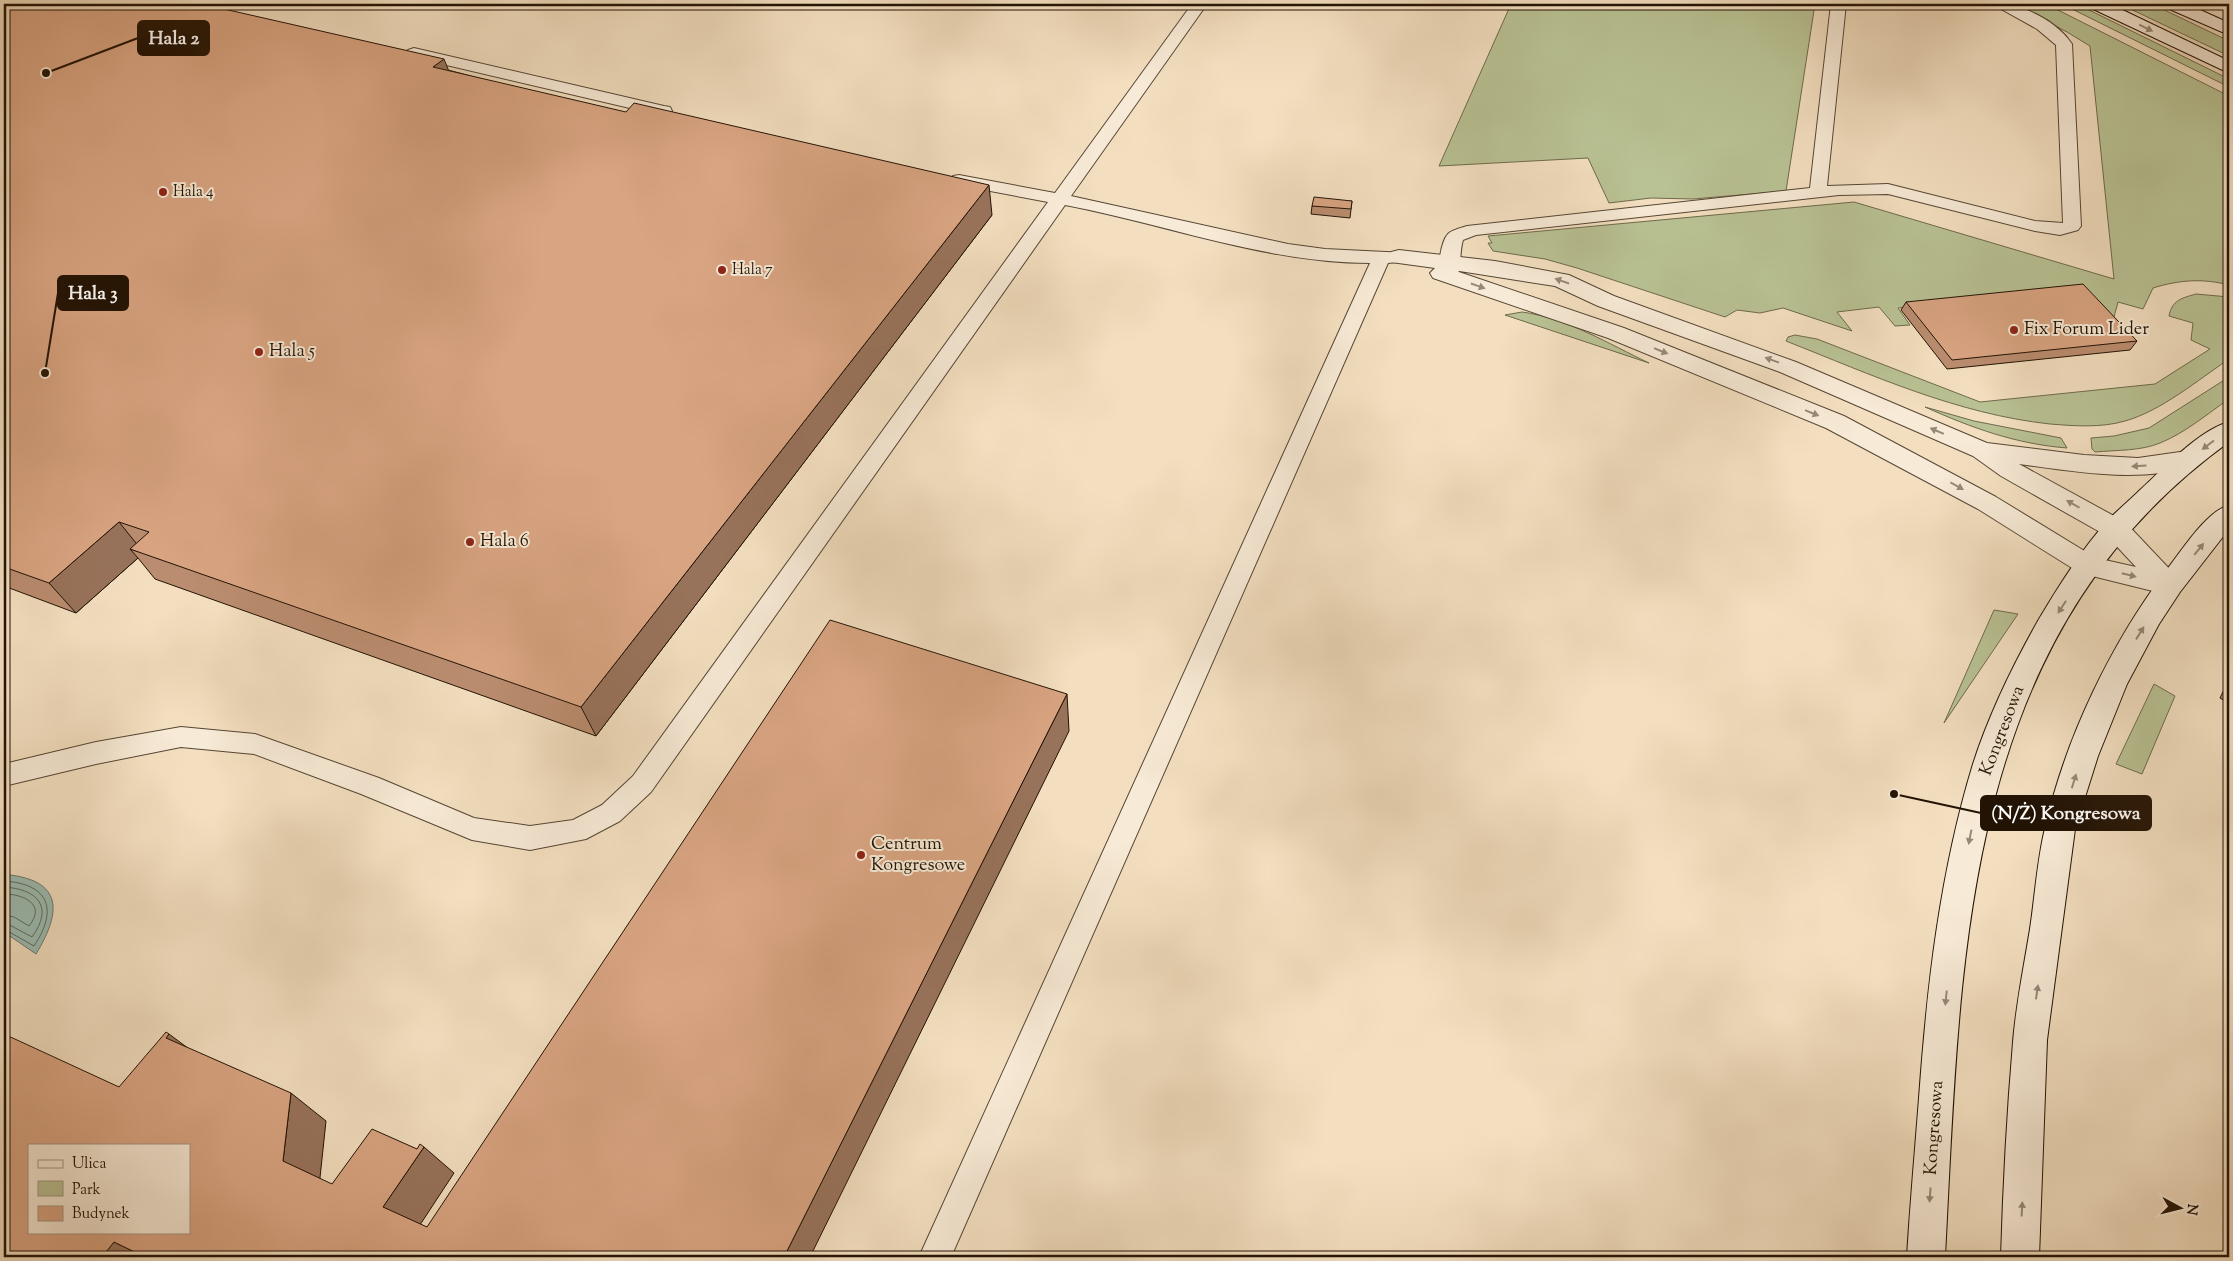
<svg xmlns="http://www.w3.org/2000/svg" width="2233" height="1261" font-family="'Sorts Mill Goudy',serif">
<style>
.green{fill:#b9c294;stroke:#6e6a4c}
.water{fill:#9bbcb3;stroke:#6b786d}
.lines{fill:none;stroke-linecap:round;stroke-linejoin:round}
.shore{stroke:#5e685c;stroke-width:1}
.lane-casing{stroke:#564634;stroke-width:2}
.street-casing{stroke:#564634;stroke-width:2}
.secondary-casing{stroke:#221305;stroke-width:2}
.lane{fill:#f7ead6;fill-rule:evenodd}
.street{fill:#f7ead6;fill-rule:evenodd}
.secondary{fill:#f7ead6;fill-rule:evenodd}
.wall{fill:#bb8d70;stroke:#221305}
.shaded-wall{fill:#98735b;stroke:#221305}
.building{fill:#d9a482;stroke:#221305;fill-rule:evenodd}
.oneway{fill:#978978}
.poi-dot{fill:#8f2418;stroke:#f7ead6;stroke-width:2}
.labels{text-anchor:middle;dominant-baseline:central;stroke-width:4;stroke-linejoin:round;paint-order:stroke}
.far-poi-label{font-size:15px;fill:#221305;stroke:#f7ead6;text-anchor:start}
.poi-label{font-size:18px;fill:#221305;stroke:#f7ead6;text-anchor:start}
.street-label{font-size:18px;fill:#221305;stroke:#f7ead6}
.leader{fill:none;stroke:#221305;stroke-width:2}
.callout-dot{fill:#221305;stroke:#f7ead6;stroke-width:2}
.callout{fill:#221305;stroke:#221305;stroke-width:2}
.callout-label{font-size:19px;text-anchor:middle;font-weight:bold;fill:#fff}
</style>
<rect width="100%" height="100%" fill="#f3dfc0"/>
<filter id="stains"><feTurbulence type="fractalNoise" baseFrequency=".004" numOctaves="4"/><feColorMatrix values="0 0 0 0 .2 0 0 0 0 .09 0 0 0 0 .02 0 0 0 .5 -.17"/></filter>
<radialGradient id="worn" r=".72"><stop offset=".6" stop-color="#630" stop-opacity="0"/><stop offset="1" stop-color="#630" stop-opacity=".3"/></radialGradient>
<path class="green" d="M1511 4H1815L1786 191 1693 199 1651 198 1609 203 1588 158 1439 166Z
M2012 4H2046L2229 96V285C2202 278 2179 280 2153 288L2143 309 2118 302 2114 317 2107 318 2082 291 1898 308 1910 325 1895 326 1879 307 1837 312 1852 331 1783 308 1760 313 1737 310 1725 317 1577 268 1545 259 1493 251 1488 243H1492L1488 236 1854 202 2114 279 2090 46 2067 32Z
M2062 4H2077L2229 79V87Z
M2120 4H2152L2229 41V56Z
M2196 294 2229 297V359C2198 380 2161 411 2125 421 2101 428 2075 426 2050 424 1957 414 1872 375 1786 341L1788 337 1795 335 1817 339 1980 402 2155 384 2210 349 2191 340 2193 323 2169 316C2172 300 2182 298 2196 294Z
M1522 312C1567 318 1609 344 1649 363L1505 315Z
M2229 377V399C2207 414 2185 433 2160 443 2141 451 2117 450 2095 452L2092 449 2091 438 2114 436 2149 428Z
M1925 407 1974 421 2061 438 2067 448C2016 444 1972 428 1925 407Z
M1994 610 2018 614 1944 723Z
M2154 684 2175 696 2142 774 2116 764Z"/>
<path class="water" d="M10 875C66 882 59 916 36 954L4 932V876Z"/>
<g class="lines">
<path class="shore" d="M4 881C50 884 58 910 34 946L4 929
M4 887C38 889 54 907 32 937L4 922
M4 894C23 894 47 904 29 926L14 917 4 915"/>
<g class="lane-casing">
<path id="lane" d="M1192 4H1207L1071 196 1288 244 1325 249 1406 253 1408 257 1406 261 1388 263 951 1257H919L1370 263C1266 263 1166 224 1065 205L651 792 620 821 586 839 530 850 472 840 361 794 254 754 181 747 96 764 4 786V764L96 742 181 727 255 734 379 778 474 818 530 826 573 820 602 805 633 776 1048 202 953 184 950 180 953 176 959 175 1055 193Z
M1831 4H1846L1827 186 1888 184 2035 221 2063 223 2056 45 2037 29 1992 4C2020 2 2056 20 2072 44L2081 226 2078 230 2060 235 2035 231 1888 194 1839 195 1476 235 1463 240C1459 252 1462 270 1455 280H1441C1436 272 1441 241 1448 234 1452 230 1461 228 1467 226L1810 188Z
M414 48 664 106 670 107 672 111 670 115 664 116 408 56 406 53 408 50Z"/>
</g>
<g class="street-casing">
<path id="street" d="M1399 250 1495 261 1569 275 1614 296 1796 362 1987 443 2084 455 2138 458 2187 451 2196 454 2199 460 2196 466C2138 483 2077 472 2019 464L2125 522 2178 578 2182 585 2178 592 2169 595 2080 573 1978 509 1826 428 1608 338 1433 278 1430 273 1435 268 1391 262 1388 257 1391 252ZM1453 270 1555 286 1598 306 1780 372 1973 456 2001 476 2107 536 2136 567 2096 558 1996 497 1844 416 1624 328Z"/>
</g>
<g class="secondary-casing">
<path id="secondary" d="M2088 4H2110L2229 61V73L2091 8Z
M2164 4H2187L2229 23V35L2167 8Z
M2229 422V442C1959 637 1961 957 1945 1257H1907C1910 1204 1915 1151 1919 1098 1927 986 1940 872 1973 764 1989 714 2013 665 2039 619 2060 584 2082 549 2109 519 2119 509 2130 500 2140 490 2163 469 2199 430 2229 422Z
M2229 505V529L2180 592 2159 624 2127 684 2098 756 2075 829 2047 1040 2039 1257H2001C2003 1186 2007 1113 2013 1042 2016 1004 2024 966 2030 929 2035 896 2037 861 2045 828 2066 737 2111 643 2168 568 2183 549 2206 512 2229 505Z"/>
</g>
<use href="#lane" class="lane"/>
<use href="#street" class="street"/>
<use href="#secondary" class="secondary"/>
</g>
<path class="wall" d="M4 4 448 70 992 215 596 736 155 579 138 558 76 613 4 586Z
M1352 201 1350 218 1311 214 1312 206Z
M1906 302 2137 341 2130 350 1947 369 1901 310Z
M2229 679V703L2220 698Z"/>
<path class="shaded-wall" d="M444 59 456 89 433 67Z
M989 185 992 215 596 736 581 707Z
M119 522 144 553 130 549 138 558 76 613 49 583Z
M1067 694 1069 731 810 1257H784Z
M169 1034 208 1063 166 1038Z
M291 1093 326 1121 319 1187 283 1161Z
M424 1147 454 1173 416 1231 383 1207Z
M114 1242 145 1257H102Z"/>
<path class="building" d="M4 4H202L444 59 433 67 626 112 634 103 989 185 581 707 130 549 149 532 119 522 49 583 4 567Z
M1314 197 1352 201 1351 209 1312 206Z
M2083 284 2137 341 1952 360 1906 302Z
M830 620 1067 694 784 1257H145L114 1242 102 1257H4V1034L119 1087 166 1032 169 1034 166 1038 291 1093 283 1161 332 1184 372 1129 417 1149 420 1144 424 1147 383 1207 427 1227ZM29 1145H189V1232H29Z"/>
<defs><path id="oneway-solid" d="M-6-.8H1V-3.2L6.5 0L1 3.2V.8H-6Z" transform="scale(1.25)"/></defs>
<g class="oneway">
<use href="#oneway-solid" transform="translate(2146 28) rotate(26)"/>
<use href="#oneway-solid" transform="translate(1562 281) rotate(-161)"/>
<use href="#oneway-solid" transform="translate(1478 286) rotate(19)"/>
<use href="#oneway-solid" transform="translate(1661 351) rotate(22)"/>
<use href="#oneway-solid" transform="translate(1772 360) rotate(-160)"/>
<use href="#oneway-solid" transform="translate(1812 413) rotate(22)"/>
<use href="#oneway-solid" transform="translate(1937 431) rotate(-157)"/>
<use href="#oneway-solid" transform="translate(2208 445) rotate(143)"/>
<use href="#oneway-solid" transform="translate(2139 466) rotate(177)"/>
<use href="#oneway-solid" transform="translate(1957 486) rotate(29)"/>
<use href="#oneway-solid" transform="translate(2073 504) rotate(-150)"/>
<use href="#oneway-solid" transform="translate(2199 549) rotate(-51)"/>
<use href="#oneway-solid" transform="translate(2129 575) rotate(14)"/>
<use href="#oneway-solid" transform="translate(2062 607) rotate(123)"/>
<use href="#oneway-solid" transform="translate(2140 633) rotate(-58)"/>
<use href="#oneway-solid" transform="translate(2074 781) rotate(-73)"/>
<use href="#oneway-solid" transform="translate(1970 837) rotate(101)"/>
<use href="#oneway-solid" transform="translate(2037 992) rotate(-82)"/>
<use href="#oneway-solid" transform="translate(1946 998) rotate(96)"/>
<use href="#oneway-solid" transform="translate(1930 1195) rotate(94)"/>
<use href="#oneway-solid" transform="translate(2022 1209) rotate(-87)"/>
</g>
<g class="poi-dot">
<circle cx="163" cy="192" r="5"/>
<circle cx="722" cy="270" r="5"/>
<circle cx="2014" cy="330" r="5"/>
<circle cx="259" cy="352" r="5"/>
<circle cx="470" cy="542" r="5"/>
<circle cx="861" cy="855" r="5"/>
</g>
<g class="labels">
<g class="far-poi-label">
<text x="173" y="192">Hala 4</text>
<text x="732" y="270">Hala 7</text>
</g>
<g class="poi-label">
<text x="2024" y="330">Fix Forum Lider</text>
<text x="269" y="352">Hala 5</text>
<text x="480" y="542">Hala 6</text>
<text x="871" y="845">Centrum<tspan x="871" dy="21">Kongresowe</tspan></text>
</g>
<g class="street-label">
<text transform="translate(2003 731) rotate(-69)">Kongresowa</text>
<text transform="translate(1935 1128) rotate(-86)">Kongresowa</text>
</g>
</g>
<path class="leader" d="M46 73L138 38M45 373L58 293M1894 794L1981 813"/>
<g class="callout-dot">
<circle cx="46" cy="73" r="5"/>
<circle cx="45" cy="373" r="5"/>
<circle cx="1894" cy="794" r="5"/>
</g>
<g class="callout">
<rect x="138" y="21" width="71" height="34" rx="5"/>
<rect x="58" y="276" width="70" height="34" rx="5"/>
<rect x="1981" y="796" width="170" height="34" rx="5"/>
</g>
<g class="callout-label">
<text x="174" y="44">Hala 2</text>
<text x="93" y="299">Hala 3</text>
<text x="2066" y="819">(N/Ż) Kongresowa</text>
</g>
<rect width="2233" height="1261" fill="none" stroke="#f3dfc0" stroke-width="20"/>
<rect x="5" y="5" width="2223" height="1251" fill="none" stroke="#221305" stroke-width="2.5"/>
<rect x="10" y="10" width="2213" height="1241" fill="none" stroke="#221305"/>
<rect x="28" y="1144" width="162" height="90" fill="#f7ead6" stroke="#a29482"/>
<rect x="38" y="1160" width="25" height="8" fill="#f7ead6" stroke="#a29482"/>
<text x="72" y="1168" font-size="15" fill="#221305">Ulica</text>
<rect x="38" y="1181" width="25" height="15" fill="#b9c294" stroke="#a29482"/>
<text x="72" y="1194" font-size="15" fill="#221305">Park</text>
<rect x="38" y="1206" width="25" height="15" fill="#d9a482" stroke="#a29482"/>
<text x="72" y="1218" font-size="15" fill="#221305">Budynek</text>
<g transform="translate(2180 1208) rotate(97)" stroke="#f7ead6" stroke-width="4" paint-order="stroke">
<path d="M0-4L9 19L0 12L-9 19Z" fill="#221305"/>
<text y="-8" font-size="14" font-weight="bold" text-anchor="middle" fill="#221305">N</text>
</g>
<rect width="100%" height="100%" filter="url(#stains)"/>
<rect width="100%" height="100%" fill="url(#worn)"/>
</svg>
